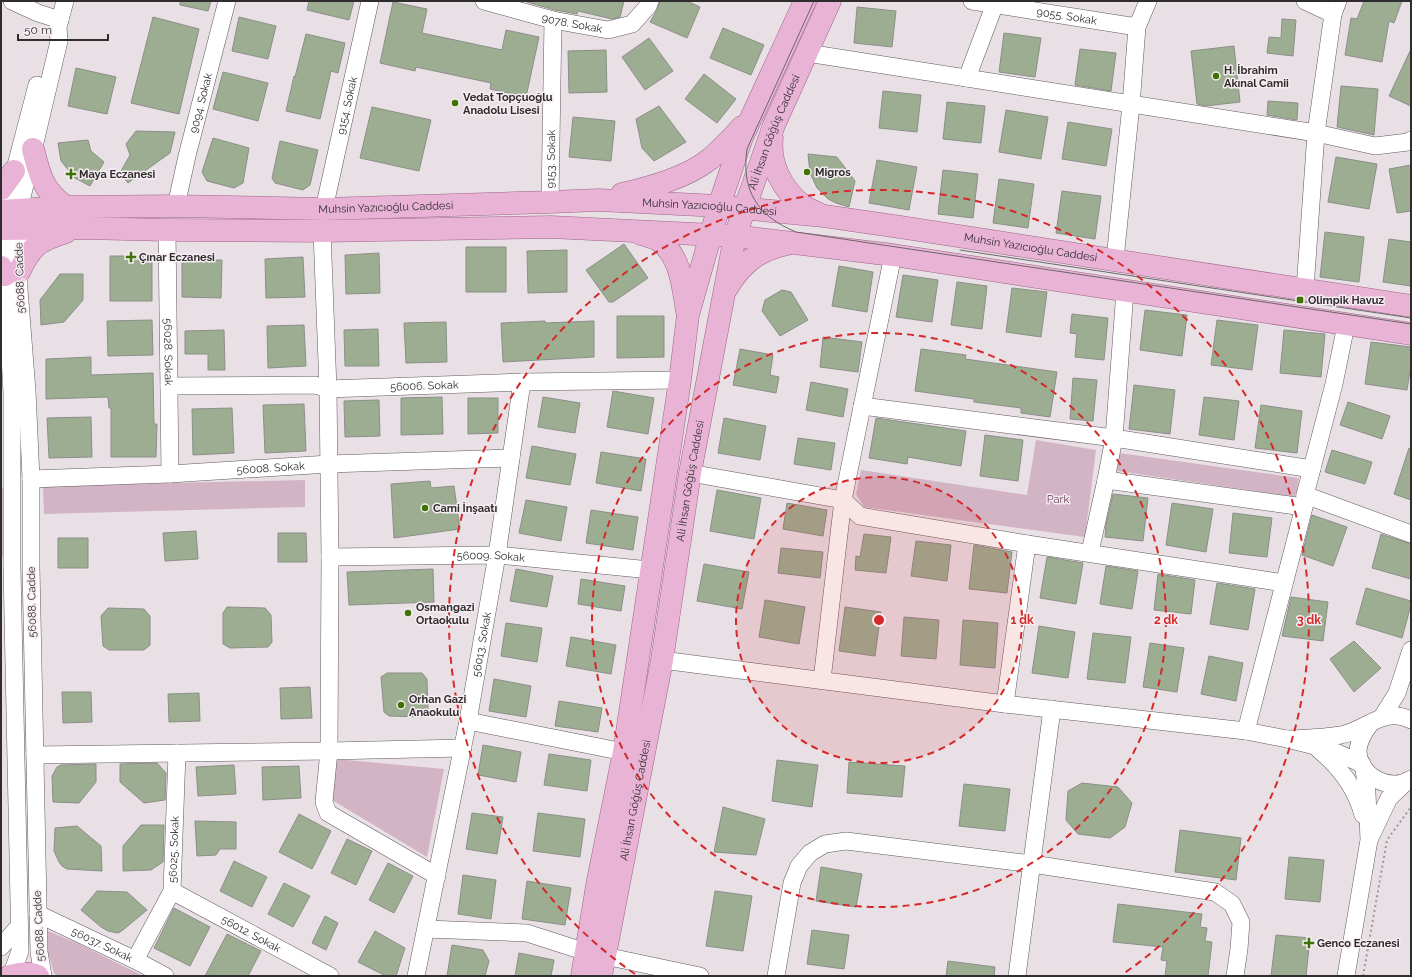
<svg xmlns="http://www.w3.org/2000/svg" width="1412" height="977" font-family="Raleway,sans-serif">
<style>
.green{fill:#d2b4c5}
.building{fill:#9cad92;stroke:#8b8f88}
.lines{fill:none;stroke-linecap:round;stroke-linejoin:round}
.minor-casing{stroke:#60585c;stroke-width:18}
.major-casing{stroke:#9e6388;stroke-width:23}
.path{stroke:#9d979a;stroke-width:2;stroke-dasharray:2 3;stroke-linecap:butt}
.minor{stroke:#fff;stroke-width:17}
.major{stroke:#e8b3d4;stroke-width:22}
.tram{stroke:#6b6669;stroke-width:1}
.ring{fill:none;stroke:#d62828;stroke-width:2;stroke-dasharray:7 5}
.poi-dot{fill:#3d7300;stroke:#f6edf2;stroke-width:1.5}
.labels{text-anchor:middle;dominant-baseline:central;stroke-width:3;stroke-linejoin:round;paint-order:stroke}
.street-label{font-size:11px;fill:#2f2c2e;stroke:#f6edf2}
.poi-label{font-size:11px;font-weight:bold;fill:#2f2c2e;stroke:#f6edf2;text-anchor:start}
.park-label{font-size:11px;fill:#683c57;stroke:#f6edf2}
.centre{fill:#d62828;stroke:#f6edf2;stroke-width:2}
.ring-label{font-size:12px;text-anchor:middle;font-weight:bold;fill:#d62828;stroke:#f6edf2;stroke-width:3;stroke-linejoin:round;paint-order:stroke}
</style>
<rect width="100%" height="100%" fill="#e9e0e5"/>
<path class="green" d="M1036 440 1096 450 1085 537 864 507 856 494 861 470 1027 495Z
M1119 453 1299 478 1296 497 1117 471Z
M305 480V507L44 514 43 486Z
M1 488H5L3 557H1Z
M336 759 444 769 427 857 332 800Z
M48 931 77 943 143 976H59L54 973 48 953Z"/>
<path class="building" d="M180 1H211L208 11 180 5Z
M309 1H354L349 20 307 10Z
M527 1H624L620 17 612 19 578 11 577 14 555 10 527 2Z
M660 1H687L700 7 687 38 650 22 657 10Z
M1364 1H1402L1394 23 1389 21 1382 62 1345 55 1351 18 1357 19Z
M393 2 427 9 422 33 502 50 506 30 539 37 526 97 490 89 491 83 416 67 415 71 380 63Z
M857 7 896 11 892 47 854 43Z
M153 17 199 29 179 114 131 103Z
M239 17 276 26 268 59 232 51Z
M1282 19 1296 20 1293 56 1267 53 1269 37 1281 38Z
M723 28 764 45 751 75 710 58Z
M1004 33 1041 38 1035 77 999 72Z
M306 34 345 43 338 73 331 71 320 119 286 111 294 76 295 77Z
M649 38 673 71 645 90 622 57Z
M1234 46 1240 102 1206 106 1197 104 1191 51Z
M1080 49 1116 53 1111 91 1075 85Z
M1411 49V106L1389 96Z
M606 50 607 92 569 93 568 51Z
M76 68 116 77 107 114 68 106Z
M223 72 268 83 258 121 213 109Z
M704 74 736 99 717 123 685 99Z
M1341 86 1378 89 1374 135 1337 127Z
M883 91 921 95 917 132 879 128Z
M1268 101 1298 103 1297 120 1267 115Z
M947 102 985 106 981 143 943 139Z
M659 106 686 142 654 161 642 148 636 119Z
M372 107 431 120 419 171 360 158Z
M1006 110 1048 117 1041 159 999 152Z
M573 117 615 121 611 161 569 157Z
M1068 122 1112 129 1106 166 1062 159Z
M136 131 175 132 170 153 128 183 120 173 130 155 126 144Z
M213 138 249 148 243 183 234 188 207 181 202 172Z
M88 140 91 151 104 162 90 186 75 178 61 161 58 143Z
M280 141 318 150 310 185 303 190 275 183 272 178Z
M808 154 837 157 855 181 849 207 836 203 828 199 817 188 810 173Z
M1336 157 1377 164 1369 209 1328 202Z
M877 160 917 167 909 210 869 203Z
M1411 165V211L1397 213 1389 169Z
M943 170 978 174 973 218 938 214Z
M999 179 1034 184 1028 228 993 223Z
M1062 191 1101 196 1095 239 1056 233Z
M1325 232 1364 237 1359 282 1320 277Z
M1389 239 1411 242V286L1383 282Z
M624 244 648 278 613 302H609L586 270Z
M466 247H506V292H466Z
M567 250V292L528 293 527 251Z
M379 253 380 293 346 294 345 255Z
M110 256H152V301H110Z
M303 257 305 297 266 298 265 259Z
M182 260H222L221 298 182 297Z
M839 266 873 272 867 312 832 306Z
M60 274H83V300L64 322 41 325 40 300Z
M903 275 938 280 932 322 896 317Z
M957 282 987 286 982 329 951 325Z
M1012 288 1047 292 1041 337 1006 332Z
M782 290 791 292 808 320 780 336 762 311 765 300Z
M1145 310 1187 315 1182 356 1140 350Z
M1072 314 1108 318 1104 360 1075 357 1077 334 1070 333Z
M617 316H664V357L617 358Z
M152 320 153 355 108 356 107 321Z
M1217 320 1258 325 1252 370 1211 365Z
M545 321V323L594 321V357L503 362 501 323Z
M446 322 447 362 406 363 404 323Z
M304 325 306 366 268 368 267 326Z
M378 329 379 366H345L344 330Z
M224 330 225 370H208V354H185V331Z
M1284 330 1325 334 1321 377 1280 373Z
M823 337 862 342 858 372 820 367Z
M1371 342 1411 347V365L1407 390 1365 384Z
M740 349 773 355 770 375 779 377 776 393 733 385Z
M921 349 966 355 965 359 1057 372 1050 417 1021 413V408L974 402V399L915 391Z
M91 357V375L153 373 154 424H157L156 457H111V408H109L108 397 46 399V359Z
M1073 378 1097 380 1093 421 1070 419Z
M811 382 848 389 843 417 806 410Z
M1134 385 1175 390 1170 434 1129 429Z
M613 391 654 398 648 434 607 427Z
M442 397 443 434 401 435V398Z
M543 397 580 403 575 433 538 427Z
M1204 397 1239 401 1234 440 1199 435Z
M468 398H498V433L468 434Z
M379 400 380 436 345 437 344 401Z
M1348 402 1390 416 1382 439 1340 425Z
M304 404 306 451 265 453 263 405Z
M1261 405 1302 411 1297 453 1255 448Z
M232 408 234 453 193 455 192 409Z
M91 417 92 457 49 458 47 418Z
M724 418 766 426 760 460 718 453Z
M876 418 966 431 961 466 908 457 907 464 869 458Z
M985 435 1023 440 1018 481 980 476Z
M798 438 835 443 831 470 794 464Z
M532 446 576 454 570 485 526 478Z
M1409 448 1411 449V500L1394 494Z
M1332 450 1372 462 1365 484 1325 472Z
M601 452 646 459 641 491 596 483Z
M430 481 431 488 454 486 460 529 394 538 391 484Z
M717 490 761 498 754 539 710 531Z
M1113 494 1148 498 1143 541 1105 537 1106 525Z
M526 500 567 507 561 541 519 533Z
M787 503 827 510 823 536 783 529Z
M1172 503 1213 509 1206 552 1166 545Z
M591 510 638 517 633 550 586 543Z
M1233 513 1272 518 1267 557 1229 553Z
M1312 515 1347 527 1333 566 1302 555Z
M196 531 198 559 165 561 163 533Z
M278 533H306L307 562H278Z
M864 534 891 537 886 573 855 570 856 556 860 557Z
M1381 534 1411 544V579L1372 568Z
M58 538H88V568H58Z
M916 541 951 545 947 581 911 576Z
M974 545 1012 552 1007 593 969 589Z
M781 548 823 552 820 578 778 573Z
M1047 557 1083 563 1076 604 1040 598Z
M704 564 749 572 742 609 697 601Z
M1106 566 1138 571 1132 609 1100 604Z
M433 569 434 602 349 605 347 572Z
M516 569 553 576 547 607 510 601Z
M1158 574 1195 580 1191 614 1154 610Z
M581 579 625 586 621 611 578 604Z
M1217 583 1255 589 1248 630 1210 624Z
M1366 588 1411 601V605L1402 638 1356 624Z
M1291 597 1328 602 1323 641 1282 636Z
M765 600 805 607 799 644 759 637Z
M227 607 265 608 271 615 272 642 268 647 230 648 223 644V613Z
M845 607 881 612 875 656 839 651Z
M108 608 144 609 150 616V645L144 650H109L103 646 101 616Z
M904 617 939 620 936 659 901 656Z
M963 620 998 623 995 668 960 665Z
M506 623 542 628 537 662 501 656Z
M1039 626 1075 632 1068 678 1032 673Z
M1093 633 1131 637 1125 683 1087 679Z
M571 637 616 645 611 674 566 666Z
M1354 641 1381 668 1354 692 1330 659Z
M1150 643 1184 648 1177 692 1143 687Z
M1209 656 1243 663 1236 701 1201 694Z
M387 673H422L427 679 428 712 423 717 389 716 384 712 381 677Z
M494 679 531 686 526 717 489 711Z
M310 687 312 718 281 719 280 688Z
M62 692H91L92 722 63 723Z
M199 693 200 721 169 722 168 694Z
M559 701 602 708 598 732 555 726Z
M483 745 521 752 516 782 478 775Z
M549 754 591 760 587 791 544 785Z
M777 760 818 765 812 807 772 801Z
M849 762 905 766 902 797 847 793Z
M157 763 166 773 165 800 144 803 120 782V764Z
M96 764V782L79 803 53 802 52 776 57 767 61 765Z
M234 765 236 794 198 796 196 767Z
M299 766 301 798 263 800 262 767Z
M1082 783 1118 787 1132 803 1125 827 1110 838 1078 834 1066 820 1068 791Z
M964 784 1010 789 1005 831 959 826Z
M723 807 765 819 756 855 714 852Z
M472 813 503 817 497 854 466 849Z
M538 813 585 819 580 857 533 851Z
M299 814 331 831 312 869 279 852Z
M195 821 236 822V849H220L216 855 197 856Z
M141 825H164L163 862 151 870 123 871V846Z
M77 826 101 846 102 871 67 869 62 866 59 862 54 851 55 828Z
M1180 830 1241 838 1236 880 1175 872Z
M347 839 372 851 356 885 331 873Z
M1289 857 1324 860 1320 902 1285 899Z
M234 861 267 877 252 907 220 891Z
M388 863 413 876 394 913 369 900Z
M821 867 862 874 856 907 816 901Z
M463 875 496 880 491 919 458 914Z
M527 881 571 888 565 925 522 919Z
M284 883 310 896 293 927 268 914Z
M97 891 127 892 147 910 123 930 118 933 108 931 101 927 81 910Z
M715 891 752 896 743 951 706 946Z
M1118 904 1202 914 1200 927 1207 928 1205 941 1212 942 1208 976H1165L1167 961 1161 960 1163 947 1113 942Z
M174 908 210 927 190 966 154 948Z
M325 916 338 923 326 950 312 943Z
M812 930 849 935 844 969 807 964Z
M375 931 405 948 396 976H386L358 962Z
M227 934 261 951 248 976H205Z
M1276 935 1310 938 1306 976H1271Z
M452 945 483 950 489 961 485 976H447Z
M519 953 554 960 551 976H515Z
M948 961 995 967 994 976H946Z"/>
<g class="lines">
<g class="minor-casing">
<g id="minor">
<path d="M12 1 38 13 60 20"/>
<path id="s1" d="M484 1 553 20 608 30 632 24 648 6 650 1"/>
<path id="s2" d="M972 1 1137 27"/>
<path d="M1305 1 1333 14"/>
<path d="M807 53 1316 133 1375 146 1408 142 1411 140"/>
<path d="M967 78 996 1"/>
<path id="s3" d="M550 202 553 20"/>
<path id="s4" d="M176 206 187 156 227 1"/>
<path id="s5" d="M324 209 370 1"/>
<path id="s6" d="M167 230 170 474"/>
<path d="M322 231 328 389 330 557 329 751 324 802 328 813 437 876"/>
<path d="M1115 259 1131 105 1137 27 1148 1"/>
<path d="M1305 289 1316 133 1333 14 1338 1"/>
<path id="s7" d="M169 386 315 385 328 389 522 382 680 380"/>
<path d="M862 406 1114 438 1312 469"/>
<path d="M690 473 843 500 860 516 1027 544 1284 583"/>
<path id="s8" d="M31 479 170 474 329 464 511 458"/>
<path d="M1106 480 1304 507"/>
<path d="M1305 495 1411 534"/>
<path d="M1090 552 1106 480 1114 438 1125 291"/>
<path id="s9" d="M330 557 497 555 650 570"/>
<path d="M662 660 1005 704 1246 731 1304 507 1305 495 1334 384 1346 325"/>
<path d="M822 680 843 500 893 255"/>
<path d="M1005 704 1027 544"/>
<path d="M1382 717 1397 693 1411 650"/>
<path d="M468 721 624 752"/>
<path d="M1370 724C1364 732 1359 740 1358 750 1358 776 1390 793 1411 779"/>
<path d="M1246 731 1287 739"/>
<path d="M1319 750C1340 767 1356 789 1363 815"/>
<path d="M35 755 329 751 463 748"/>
<path d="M1362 764 1331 750 1287 739C1305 738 1323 738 1341 735 1367 730 1384 706 1411 720"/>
<path d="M1370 838 1389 798 1407 781"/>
<path id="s10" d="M172 891 330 976"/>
<path id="s11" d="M38 914 135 960 165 976"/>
<path d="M426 929 527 933 586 952"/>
<path d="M1 947 19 926"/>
<path d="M605 956 700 976"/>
<path id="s12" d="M135 960 172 891 177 753"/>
<path d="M11 976 20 951 12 568V393L3 229 4 211 37 85"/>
<path d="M43 976 39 952 31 568V479L27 391 19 289V210L59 41 58 27 65 1"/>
<path id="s13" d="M416 976 468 721 497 555 522 382"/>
<path d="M776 976 792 883 799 866 810 853 825 844 846 841 1032 864 1215 892 1232 904 1241 922 1239 949 1235 976"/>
<path d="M1017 976 1052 709"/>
<path d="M1346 976 1369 840 1367 793 1364 769"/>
</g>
</g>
<g class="major-casing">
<g id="major">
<path d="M772 138C769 164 782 189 802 205 807 209 814 211 819 214"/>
<path d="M33 149C40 177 43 190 66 207"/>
<path d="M1 189 14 171"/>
<path d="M622 194C651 187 686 178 710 159 722 149 732 138 742 127"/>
<path id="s14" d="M1 211 66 207 176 206 324 209 550 202 599 200 719 206 824 216 900 227 1411 306"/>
<path d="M1 229 83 228 167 230 322 231 551 227 735 236 893 255 1411 334"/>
<path d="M641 234C647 236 656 238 661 242 681 258 683 288 687 311"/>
<path d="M1 267 5 275"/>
<path d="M19 272C32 245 38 241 66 232"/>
<path d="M727 288C741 264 758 250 787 244"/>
<path d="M10 976C20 973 29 972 38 976"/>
<path d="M582 976 598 880 624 752 680 380 688 315 719 206 741 140 805 1"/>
<path id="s15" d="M601 976 662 660 690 473 735 236 774 125 830 1"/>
</g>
</g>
<path class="path" d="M1363 976 1387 840 1411 807"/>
<use href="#minor" class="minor"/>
<use href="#major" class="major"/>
<path class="tram" d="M814 1 747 149C741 190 757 216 796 232L1411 324
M960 250 1411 318"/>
</g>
<circle cx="879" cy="620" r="143" fill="#d62828" fill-opacity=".12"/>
<g class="ring">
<circle cx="879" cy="620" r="143"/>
<circle cx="879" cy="620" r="287"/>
<path d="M635 974A430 430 0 1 1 1123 974"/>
</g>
<g class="poi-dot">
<circle cx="1216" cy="76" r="4"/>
<circle cx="455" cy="103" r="4"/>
<circle cx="807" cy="172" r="4"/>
<path d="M69 168h4v4h4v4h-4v4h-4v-4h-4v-4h4z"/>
<path d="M129 251h4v4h4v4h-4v4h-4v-4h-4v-4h4z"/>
<rect x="1296" y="296" width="8" height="8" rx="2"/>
<circle cx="425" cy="508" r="4"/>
<circle cx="408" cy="613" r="4"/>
<circle cx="401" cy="705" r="4"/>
<path d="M1307 937h4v4h4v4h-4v4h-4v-4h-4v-4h4z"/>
</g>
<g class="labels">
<g class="street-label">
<text stroke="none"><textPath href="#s2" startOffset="96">9055. Sokak</textPath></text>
<text stroke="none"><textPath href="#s1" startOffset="91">9078. Sokak</textPath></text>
<text stroke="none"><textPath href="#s4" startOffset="106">9094. Sokak</textPath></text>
<text stroke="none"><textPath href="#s5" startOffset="106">9154. Sokak</textPath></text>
<text stroke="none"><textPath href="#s15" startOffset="863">Ali İhsan Göğüş Caddesi</textPath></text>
<text stroke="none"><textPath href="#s3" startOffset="43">9153. Sokak</textPath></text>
<text stroke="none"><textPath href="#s14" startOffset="385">Muhsin Yazıcıoğlu Caddesi</textPath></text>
<text stroke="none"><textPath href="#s14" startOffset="709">Muhsin Yazıcıoğlu Caddesi</textPath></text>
<text stroke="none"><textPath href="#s14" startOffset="1033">Muhsin Yazıcıoğlu Caddesi</textPath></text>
<text transform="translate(20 278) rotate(-92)">56088. Cadde</text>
<text stroke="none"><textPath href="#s6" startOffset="122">56028. Sokak</textPath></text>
<text stroke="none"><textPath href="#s7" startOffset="256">56006. Sokak</textPath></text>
<text stroke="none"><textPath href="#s8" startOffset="240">56008. Sokak</textPath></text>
<text stroke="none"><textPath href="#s15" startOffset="503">Ali İhsan Göğüş Caddesi</textPath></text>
<text stroke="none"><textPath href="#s9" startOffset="161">56009. Sokak</textPath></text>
<text transform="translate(32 602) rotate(-91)">56088. Cadde</text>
<text stroke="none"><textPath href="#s13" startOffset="338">56013. Sokak</textPath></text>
<text stroke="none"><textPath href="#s15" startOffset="179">Ali İhsan Göğüş Caddesi</textPath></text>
<text stroke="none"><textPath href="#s12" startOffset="120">56025. Sokak</textPath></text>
<text transform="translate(39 926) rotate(-93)">56088. Cadde</text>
<text stroke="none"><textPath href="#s10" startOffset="90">56012. Sokak</textPath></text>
<text stroke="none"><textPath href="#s11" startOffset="71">56037. Sokak</textPath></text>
</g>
<g class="poi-label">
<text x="1224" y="70">H. İbrahim<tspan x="1224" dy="13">Akınal Camii</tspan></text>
<text x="463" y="97">Vedat Topçuoğlu<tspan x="463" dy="13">Anadolu Lisesi</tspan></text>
<text x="815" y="172">Migros</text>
<text x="79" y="174">Maya Eczanesi</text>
<text x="139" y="257">Çınar Eczanesi</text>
<text x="1308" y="300">Olimpik Havuz</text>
<text x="433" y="508">Cami İnşaatı</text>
<text x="416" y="607">Osmangazi<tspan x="416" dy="13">Ortaokulu</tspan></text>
<text x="409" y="699">Orhan Gazi<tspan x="409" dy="13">Anaokulu</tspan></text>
<text x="1317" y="943">Genco Eczanesi</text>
</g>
<g class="park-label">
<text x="1058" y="499">Park</text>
</g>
</g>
<circle cx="879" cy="620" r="6" class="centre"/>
<g class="ring-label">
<text x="1022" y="624">1 dk</text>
<text x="1166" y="624">2 dk</text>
<text x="1309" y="624">3 dk</text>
</g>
<rect width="1412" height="977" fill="none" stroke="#2f2c2e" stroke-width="4"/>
<path d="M18 34v6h90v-6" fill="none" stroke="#2f2c2e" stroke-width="2"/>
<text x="24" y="34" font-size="12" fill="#2f2c2e" stroke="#f6edf2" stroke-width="3" paint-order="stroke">50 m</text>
</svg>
